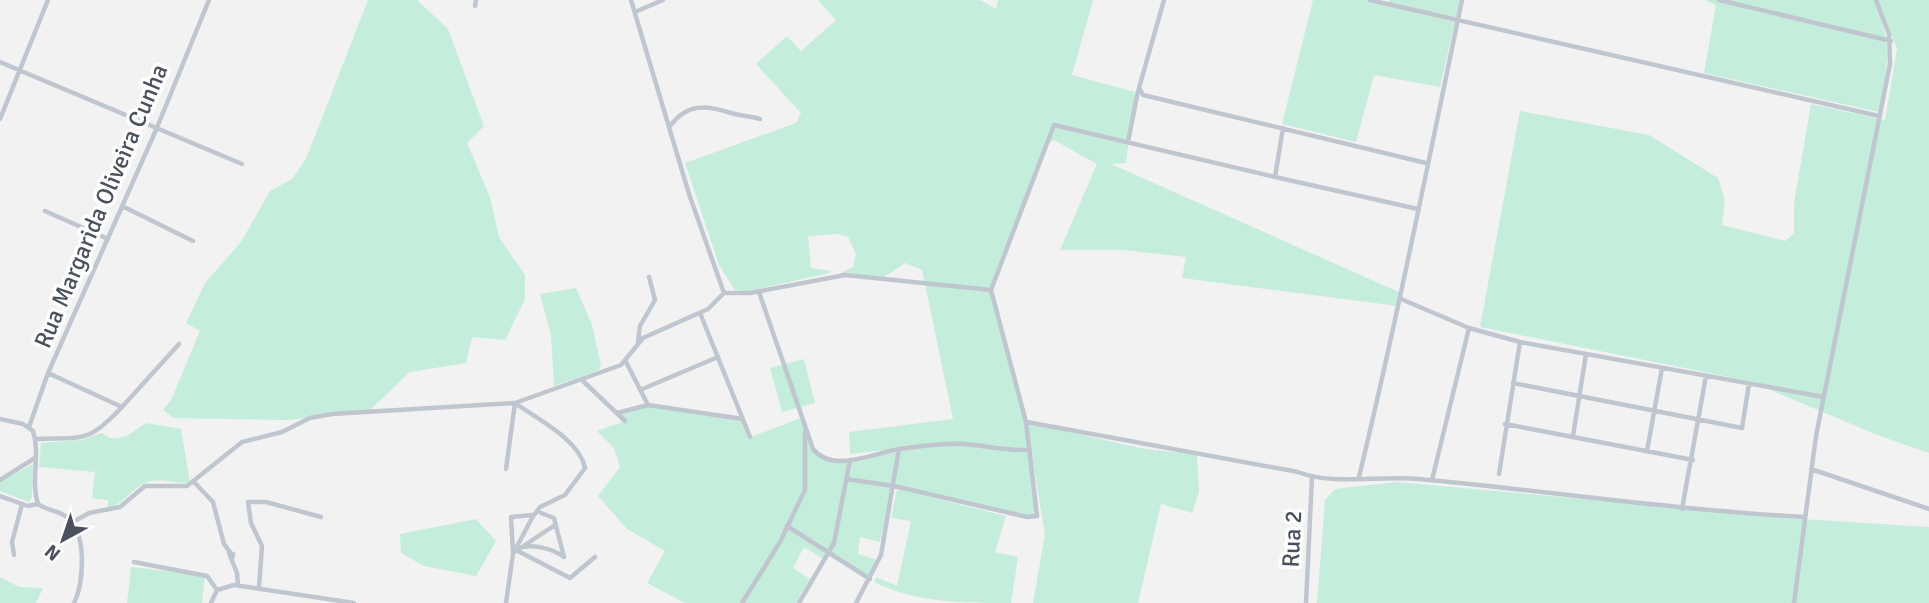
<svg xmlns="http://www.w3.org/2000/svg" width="1929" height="603" font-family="Signika,sans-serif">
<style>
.green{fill:#c4eddb}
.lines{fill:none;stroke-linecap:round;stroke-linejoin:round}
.minor{stroke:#c0c6cf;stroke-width:4.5}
.labels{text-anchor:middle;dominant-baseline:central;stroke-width:7;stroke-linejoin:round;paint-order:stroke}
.street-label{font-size:24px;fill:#4a515e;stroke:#fff}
</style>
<rect width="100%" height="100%" fill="#f3f2f2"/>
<path class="green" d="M368 0H417L448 29 484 126 467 143 490 197 499 237 525 275V299L505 340 472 337 466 363 410 372 369 411 287 420 174 418 163 410 171 400 200 331 186 323 205 283 241 242 270 191 292 179 306 159Z
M818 0H980L996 9 998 0H1093L1072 75 1135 92 1126 163 1111 164 1401 293 1398 306 1182 278 1186 257 1124 250H1060L1097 164 1054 140 1045 145 990 287 1026 422 1140 448 1197 455 1199 492 1192 513 1161 504 1138 603H1033L1045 534 1029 440 1026 450H1030L1035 517 892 487 880 542 860 537 858 554 878 560 870 579 830 554 825 560 804 547 793 568 810 579 796 603H685L647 583 665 551 627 529 598 496 620 467 614 448 597 431 625 421 617 413 649 405 743 419 751 437 803 417 813 449 819 457 855 461 898 452 899 449 957 442 850 454 849 432 953 419 922 270 905 263 884 277 841 273 853 267 856 254 848 237 839 234 808 236 811 268 831 271 829 273 744 292 734 289 719 265 685 163 796 123 801 113 756 64 787 36 801 51 836 20Z
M1313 0H1364L1388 5 1389 0H1460L1440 87 1374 75 1356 142 1282 124Z
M1705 0H1874C1893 43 1888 67 1879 112L1704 73 1716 5Z
M1878 0H1929V453L1880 436 1749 381 1480 327 1520 111 1649 135 1718 178 1725 200 1722 225 1785 241 1794 234V203L1811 104 1885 120 1897 49Z
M576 288 592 325 601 365 599 370 554 386 551 335 540 294Z
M804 359 815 403 782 412 770 368Z
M146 423 181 429 190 483C177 484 158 477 145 483 131 489 124 504 108 508V500L92 498 95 472 39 467 41 443 81 440 102 433C118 446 131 433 146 423Z
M33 464 32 497 29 502 0 491V482Z
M1397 482 1802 519 1929 527V603H1317L1325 500 1335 489Z
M897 489 1006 516 995 552 1018 557 1011 603C964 603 916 603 874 582L876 577 897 586 911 521 891 518Z
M476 519 496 541 476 576 424 566 401 553 400 534Z
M131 567 205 575 202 603H127Z
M0 577 19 587 43 588 36 603H0Z"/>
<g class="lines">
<path class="minor" d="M1164 0 1139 88 1143 95 1426 163
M1370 0 1879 116
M1719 0 1891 41
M475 6 476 0
M635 12 663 0
M0 62 242 164
M0 119 48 0
M670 126C687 103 706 105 731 113 741 116 750 116 760 119
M1283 128 1275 177 1418 209
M1128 142 1138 91
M122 206 193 241
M45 211 108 239
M759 292 813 449C833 474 873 453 900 449 921 446 943 443 965 444 987 446 1008 451 1030 450
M724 293H750L845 275 991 290
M1401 299 1469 328 1520 342 1824 397
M700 313 750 437
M638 341 640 326 655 300 649 277
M625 360 648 405
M583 381 625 421
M1513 383 1742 428 1749 384
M640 390 718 357
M122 407 179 344
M617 413 648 405 743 419
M0 419 23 424 33 431C41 455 30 480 38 504 47 511 59 510 68 518 87 534 84 583 74 603
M1027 422 1298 472C1333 486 1380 475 1419 479 1548 491 1676 510 1805 517
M1505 424 1693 460
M29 427 48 373 156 130 209 0
M1573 436 1586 354
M36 439C84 437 87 444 122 407L48 373
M1647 451 1662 368
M1811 469 1929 509
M1499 474 1520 342
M1359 477C1397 319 1429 159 1462 0
M846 479 894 486 1027 517 1037 516 1026 422 991 290 1054 125 1275 177
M0 480 35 458
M1432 480 1469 328
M194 482 213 502 224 544 230 552
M0 496 28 506 38 504
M1682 509 1706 376
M541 513 554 518 564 557
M73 522 89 513 120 507 145 486H187L242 442 282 432 310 418 332 414 515 403 506 469
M787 526 870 579
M525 545 555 525
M517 549C530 543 552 548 564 557
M516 550 570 578 595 557
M513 553 511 517 532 515
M14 555 12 542 22 504
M232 559 233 554 229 553 237 573 238 585
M134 562 207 576 217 590
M259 587 262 546 251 523 248 502H266L321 517
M211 603 217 590 234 585 354 603
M506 603 513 554 532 518 540 507 565 495 585 468C580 440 537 419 515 403L621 365 643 338 708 309 724 293 689 194 631 0
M742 603 780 542 805 490V432
M799 603 834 543 850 460
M856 603 881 555 899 449
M1306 603 1312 477
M1794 603 1816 436 1890 64 1889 34 1876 0"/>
</g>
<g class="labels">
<g class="street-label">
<text transform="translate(101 206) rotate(-67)">Rua Margarida Oliveira Cunha</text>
<text transform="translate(1292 539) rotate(-87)">Rua 2</text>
</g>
</g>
<g transform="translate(63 540) rotate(220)" stroke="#ffffff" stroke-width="5" paint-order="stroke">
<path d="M0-5L12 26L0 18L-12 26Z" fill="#4a515e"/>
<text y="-10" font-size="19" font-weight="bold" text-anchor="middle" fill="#4a515e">N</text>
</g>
</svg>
